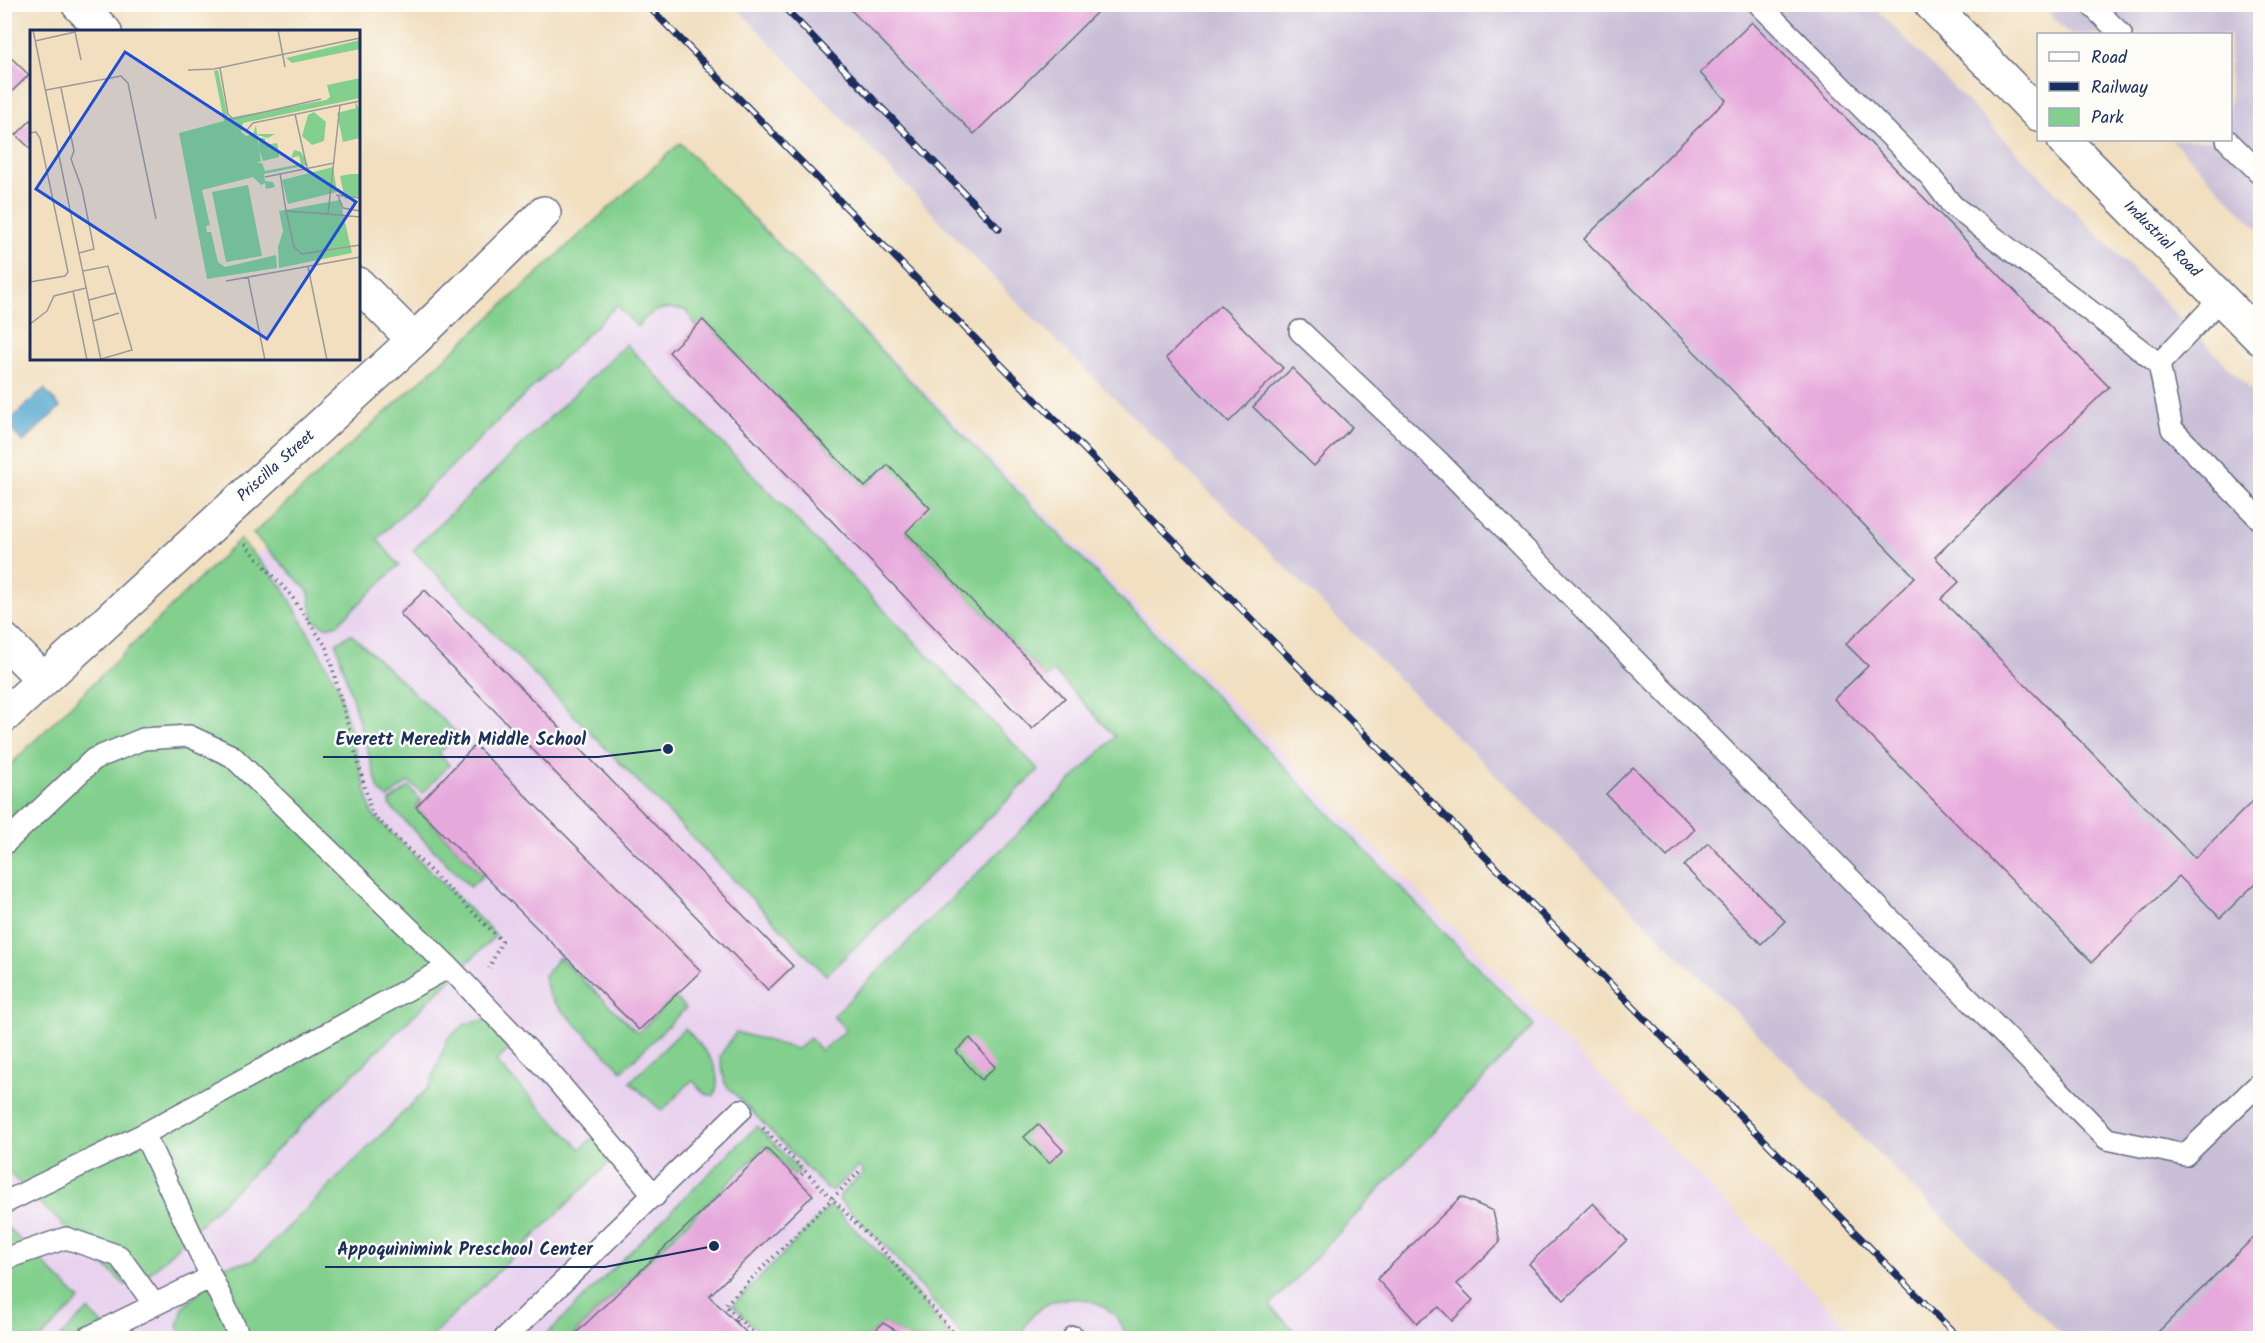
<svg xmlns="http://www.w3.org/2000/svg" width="2265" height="1343" font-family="Kalam,sans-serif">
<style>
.built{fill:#e8d2ee}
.industrial{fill:#c9bfd7}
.green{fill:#83d08e;stroke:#4f8076;stroke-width:1.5}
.water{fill:#54a7cf;stroke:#386b96;stroke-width:1.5}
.building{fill:#e6a9dc}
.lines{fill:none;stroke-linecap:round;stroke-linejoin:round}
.lane-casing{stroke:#666d80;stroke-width:24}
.street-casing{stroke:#666d80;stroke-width:36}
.secondary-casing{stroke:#666d80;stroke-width:36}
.path{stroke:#666d80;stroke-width:4;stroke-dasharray:1.5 4.5;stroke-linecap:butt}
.lane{stroke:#fff;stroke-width:21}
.street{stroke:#fff;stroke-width:33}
.secondary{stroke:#fff;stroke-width:33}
.rail-casing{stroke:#1b2f5e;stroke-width:7}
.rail{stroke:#fdfcf7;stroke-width:4.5;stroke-dasharray:14;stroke-linecap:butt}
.labels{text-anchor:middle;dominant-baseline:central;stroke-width:5;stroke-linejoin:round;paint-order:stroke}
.street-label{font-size:16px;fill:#1b2f5e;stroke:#fdfcf7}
.inset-road{fill:none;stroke:#9b9999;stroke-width:1.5}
.view{fill:#1d4ed8;fill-opacity:0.15;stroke:#1d4ed8;stroke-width:3}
.inset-edge{fill:none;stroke:#1b2f5e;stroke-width:3}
.leader{fill:none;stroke:#1b2f5e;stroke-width:2}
.callout-dot{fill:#1b2f5e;stroke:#fdfcf7;stroke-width:2}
.callout-label{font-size:18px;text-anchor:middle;font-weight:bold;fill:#1b2f5e;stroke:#fdfcf7;stroke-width:5;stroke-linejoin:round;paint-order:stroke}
</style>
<rect width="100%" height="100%" fill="#fdfcf7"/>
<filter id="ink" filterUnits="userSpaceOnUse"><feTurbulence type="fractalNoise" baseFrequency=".0167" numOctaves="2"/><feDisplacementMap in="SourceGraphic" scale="12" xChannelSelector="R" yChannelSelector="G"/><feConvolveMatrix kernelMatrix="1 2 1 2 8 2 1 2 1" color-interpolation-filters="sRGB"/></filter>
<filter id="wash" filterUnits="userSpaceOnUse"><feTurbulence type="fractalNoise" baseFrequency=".008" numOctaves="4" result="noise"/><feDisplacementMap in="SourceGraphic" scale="24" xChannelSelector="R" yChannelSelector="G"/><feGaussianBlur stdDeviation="1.35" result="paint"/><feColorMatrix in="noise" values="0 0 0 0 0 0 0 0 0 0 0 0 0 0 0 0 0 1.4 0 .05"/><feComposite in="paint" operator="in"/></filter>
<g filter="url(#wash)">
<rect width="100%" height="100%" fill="#f1dfc0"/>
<path class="built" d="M680 143 1859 1338H5V801Z"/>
<path class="industrial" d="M734 5H1872L2260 399V1338H2065L1014 299Z
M2041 5H2260V231L2172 140H2230V34H2070Z"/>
<path class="green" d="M680 143 1534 1025 1270 1306 1301 1338H1126C1120 1300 1066 1286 1037 1311 1028 1319 1024 1328 1020 1338H964L887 1248 839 1200 841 1194 864 1172 858 1167 833 1190H828L725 1084 720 1056 736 1032 797 1049 810 1038 821 1051 846 1030 833 1016 1115 737 1054 671 1046 678 906 532 888 465 865 487 703 320 696 327 686 310C661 306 654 308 637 327L617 305 377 539 399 565 338 624 325 627 313 619 309 592 253 534Z
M626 344 1039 770 826 975 413 550Z
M240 539 283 587 338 686 372 814 496 935 142 1281 125 1285 5 1169 4 771Z
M351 634 458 734 439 753 449 765 423 793 408 782 388 798 379 790 336 643Z
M409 787 421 801 416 807 483 876 470 887 390 806V801Z
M559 957 638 1033 674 997 686 1008 622 1071 554 1002 549 996 544 976Z
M493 1019 517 1041 496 1062 581 1149 602 1129 614 1158 430 1338H183L178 1327 183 1308 227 1265 250 1262 258 1257 429 1087 448 1038 467 1023Z
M685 1028C702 1047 726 1068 714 1096L705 1094 692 1080 662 1111 630 1082Z
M757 1126 800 1171 794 1176 766 1146 570 1338H543Z
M829 1207 833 1208 897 1270 952 1338H908L883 1323 867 1338H765L733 1305Z
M4 1224 80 1300 41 1338H5L9 1333 4 1329Z
M88 1310 116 1338H59Z"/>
<path class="water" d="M44 389 60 407 23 442 6 424Z"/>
<g id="blocks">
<path class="building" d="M845 4H1105L974 134Z
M1752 22 2109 387 1935 557 1959 582 1941 599 2195 858 2260 794V879L2220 918 2179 876 2092 962 1834 699 1868 666 1846 644 1915 577 1584 239 1726 100 1700 73Z
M4 51 29 75 4 99Z
M32 119V150L16 135Z
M1220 305 1283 368 1229 422 1166 358Z
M703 320 865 487 888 465 930 508 906 532 1065 698 1032 729 669 352Z
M1292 368 1352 427 1314 466 1253 407Z
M425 590 793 966 768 990 400 614Z
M475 745 701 971 639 1030 416 807Z
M1633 767 1695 829 1667 857 1606 794Z
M1708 843 1785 921 1761 944 1684 866Z
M970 1038 995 1067 981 1080 956 1051Z
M1038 1124 1063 1150 1049 1163 1024 1137Z
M767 1149 813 1195 709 1296 752 1338H571Z
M1461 1197 1493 1211 1500 1242 1457 1284 1473 1300 1452 1321 1439 1307 1417 1323 1377 1279Z
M1593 1203 1627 1240 1564 1300 1529 1264Z
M2260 1231V1338H2152Z
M883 1323 909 1338H867Z"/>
</g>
</g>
<g filter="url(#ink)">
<use href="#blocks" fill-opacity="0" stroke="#666d80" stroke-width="1.5"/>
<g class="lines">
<g class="lane-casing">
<path id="lane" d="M1759 4 1930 176 1952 205 2159 364 2172 429 2260 519
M2090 4 2121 34
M2227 140 2260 173
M1300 331 1440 463 2107 1139 2185 1155 2260 1083
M2159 364 2221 298
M4 844 94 759 143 739 189 736 232 756 449 967
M144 1134 449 967 551 1074 655 1196
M4 1203 144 1134 240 1338
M4 1259 66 1238 119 1256 154 1304
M87 1338 209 1278
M505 1338 741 1110
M1074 1338V1337"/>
</g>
<g class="street-casing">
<path id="street" d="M78 4 105 32
M358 284 414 340
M4 640 43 679
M4 716 414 340 544 213"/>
</g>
<g class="secondary-casing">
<path id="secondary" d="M1931 4 2038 114
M2064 140 2260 338"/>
</g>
<path class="path" d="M245 544 292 597 327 648 372 814 502 941 489 968
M763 1128 886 1254 958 1338
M797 1179 805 1171
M738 1318 759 1338
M735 1321 738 1318 725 1305 861 1170"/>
<use href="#lane" class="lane"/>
<use href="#street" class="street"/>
<use href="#secondary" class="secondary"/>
<g class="rail-casing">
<path id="rail" d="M646 4 1959 1338
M781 4 999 229"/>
</g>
<use href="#rail" class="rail"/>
</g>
</g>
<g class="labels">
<g class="street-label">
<text transform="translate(2162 239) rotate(45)">Industrial Road</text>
<text transform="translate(276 466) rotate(-42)">Priscilla Street</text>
</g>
</g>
<g transform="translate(30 30)">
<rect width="330" height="330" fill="#f1dfc0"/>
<path d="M330 10V19L262 33 256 28ZM188 40 198 88 296 70 300 67 297 55 330 48V68L213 93 211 102 216 106 223 104 226 95 227 104H245L238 108 227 105 229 118V108H235V115L247 113 248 117 249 127 233 131 229 120 231 131 227 133H232L235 141 271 134 269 126 261 128 264 120 271 122 278 135 234 144 235 151 243 152 245 157 236 159 235 153 231 155 223 147 172 160 180 195 176 196 177 202H181L188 232 195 237 246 225 247 238 177 249 149 103 194 91 184 41ZM325 71 330 80V108L313 112 307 83 326 78ZM284 82 296 92 294 111 282 115 272 106 278 85ZM303 137 307 162 258 174 252 150ZM321 144H330V166L315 169 310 146ZM218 155 232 226 196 232 182 162ZM310 170 322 223 249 238 248 217 253 201 249 181Z" fill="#83d08e"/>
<path class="inset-road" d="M3 0 71 330M248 0 255 37M5 11 45 2 51 30M190 38 198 84 203 89 291 69M158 40 184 39 330 8M31 58 44 121 41 129 52 159 64 219 49 223M16 60 91 46 98 53 126 189M310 75 298 184 330 187M265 84 277 138M216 101 223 93 330 71M0 103 6 102 10 108 38 242 35 246 0 252M250 143 256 181 298 184M235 147 304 133M306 165 330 168M308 166 313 178 330 181M256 181 264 217 272 224 330 215M278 237 297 330M53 241 78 236 102 320 71 329M218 247 235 330M196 251 330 227M43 261 57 330M59 270 85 263M63 291 89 283M0 294 17 281 24 266 56 258"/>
<path class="view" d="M95 22 326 172 237 309 6 159Z"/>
<rect width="330" height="330" class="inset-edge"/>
</g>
<path class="leader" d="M668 749L598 757H323M714 1246L605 1267H325"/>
<g class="callout-dot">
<circle cx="668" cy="749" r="6"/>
<circle cx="714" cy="1246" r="6"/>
</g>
<g class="callout-label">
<text x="461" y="745">Everett Meredith Middle School</text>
<text x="465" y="1255">Appoquinimink Preschool Center</text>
</g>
<rect width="2265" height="1343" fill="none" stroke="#fdfcf7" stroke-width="24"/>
<rect x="2037" y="33" width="195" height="108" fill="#fdfcf7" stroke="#a3aaba" stroke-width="1.5"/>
<rect x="2049" y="52" width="30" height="9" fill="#ffffff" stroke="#a3aaba" stroke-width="1.5"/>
<text x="2091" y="63" font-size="18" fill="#1b2f5e">Road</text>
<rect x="2049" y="82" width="30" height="9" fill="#1b2f5e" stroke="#a3aaba" stroke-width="1.5"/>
<text x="2091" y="93" font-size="18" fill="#1b2f5e">Railway</text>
<rect x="2049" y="108" width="30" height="18" fill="#83d08e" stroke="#a3aaba" stroke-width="1.5"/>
<text x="2091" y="123" font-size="18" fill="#1b2f5e">Park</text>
</svg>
